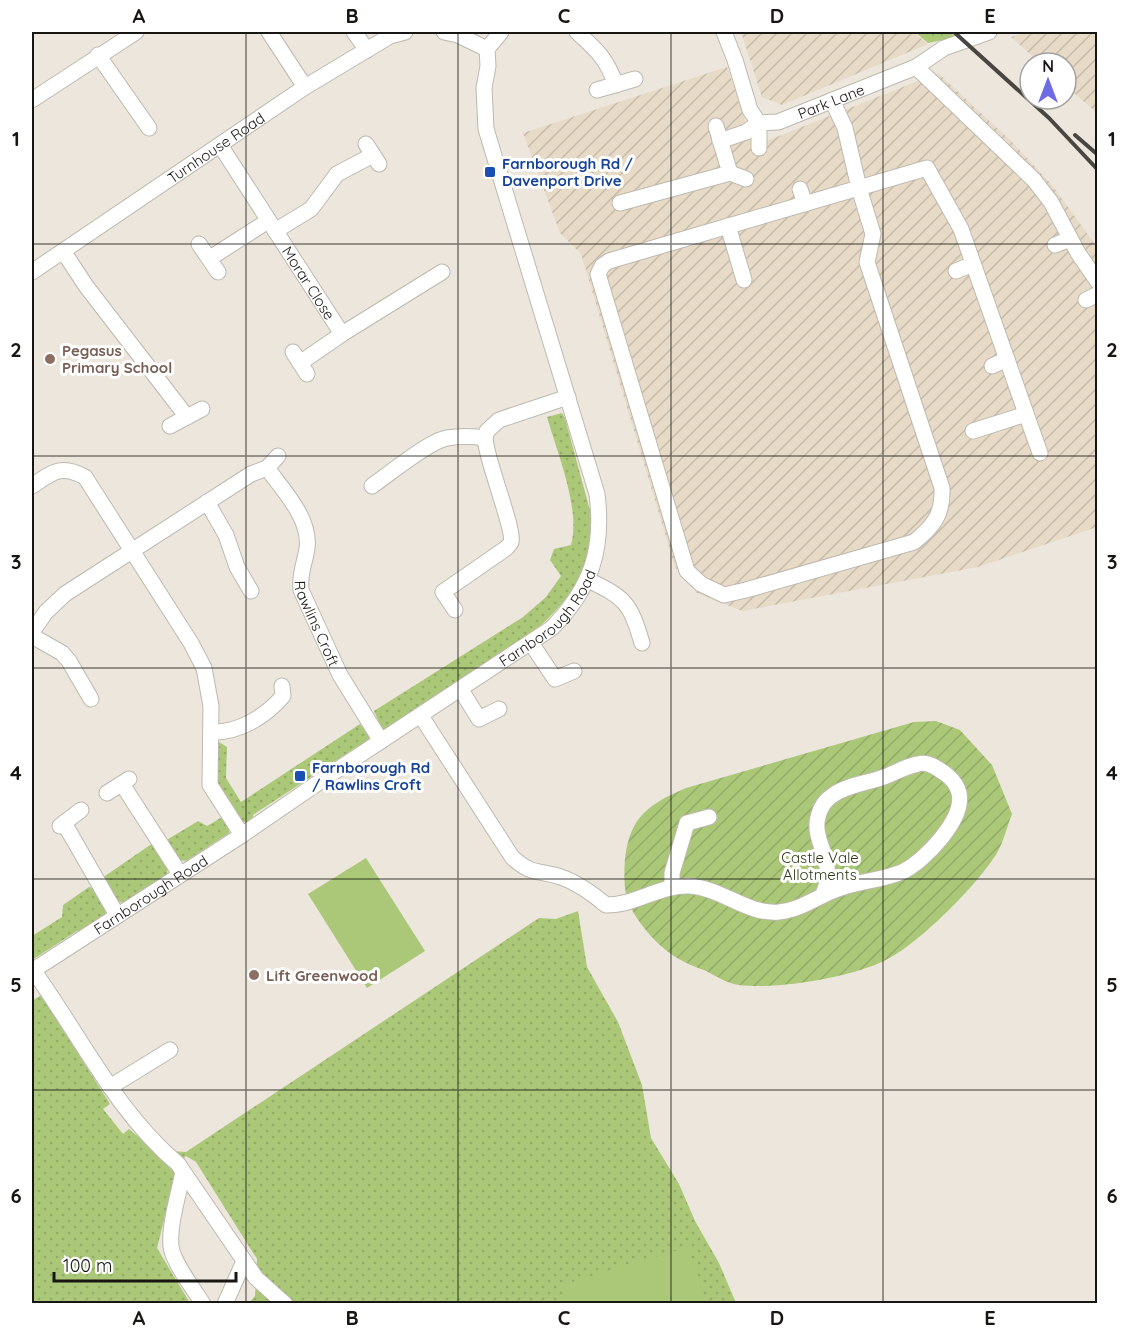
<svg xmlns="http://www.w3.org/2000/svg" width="1129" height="1335" font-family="Quicksand,sans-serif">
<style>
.industrial{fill:url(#industrial-furrows)}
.grass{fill:url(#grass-dots)}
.forest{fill:url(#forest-crowns)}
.garden{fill:url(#garden-furrows)}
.pitch{fill:#abc878}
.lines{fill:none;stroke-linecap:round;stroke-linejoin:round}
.minor-casing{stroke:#beb9af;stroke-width:17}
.minor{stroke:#fff;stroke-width:15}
.rail{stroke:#494641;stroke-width:4}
.grid{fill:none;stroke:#181613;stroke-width:1.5;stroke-opacity:0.55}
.transit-dot{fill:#1a4fb4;stroke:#fff;stroke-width:2}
.education-dot{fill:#8d6e63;stroke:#fff;stroke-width:2}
.labels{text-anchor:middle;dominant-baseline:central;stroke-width:6;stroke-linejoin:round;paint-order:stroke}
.street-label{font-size:15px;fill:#181613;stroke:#fff}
.transit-label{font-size:15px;font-weight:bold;fill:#164399;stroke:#fff;text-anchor:start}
.education-label{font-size:15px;font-weight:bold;fill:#785e54;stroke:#fff;text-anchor:start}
.park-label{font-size:15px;fill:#2f3b17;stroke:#fff}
.neatline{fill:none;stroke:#181613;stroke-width:2}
.grid-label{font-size:20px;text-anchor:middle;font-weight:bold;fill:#181613}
</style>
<defs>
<pattern id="industrial-furrows" width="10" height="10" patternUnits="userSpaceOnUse" patternTransform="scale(1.5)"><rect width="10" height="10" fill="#e7dbc7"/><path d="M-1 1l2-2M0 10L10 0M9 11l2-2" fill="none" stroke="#c5bbaa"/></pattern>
<pattern id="grass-dots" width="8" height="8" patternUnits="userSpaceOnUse" patternTransform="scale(1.5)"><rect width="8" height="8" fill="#abc878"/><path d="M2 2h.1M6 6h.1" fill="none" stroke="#92ab67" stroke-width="1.8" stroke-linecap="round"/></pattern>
<pattern id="forest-crowns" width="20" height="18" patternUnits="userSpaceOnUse" patternTransform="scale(1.5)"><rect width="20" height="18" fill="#abc878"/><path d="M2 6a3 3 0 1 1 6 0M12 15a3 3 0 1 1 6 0" fill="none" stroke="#92ab67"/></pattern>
<pattern id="garden-furrows" width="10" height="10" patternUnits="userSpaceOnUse" patternTransform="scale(1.5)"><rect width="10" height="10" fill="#abc878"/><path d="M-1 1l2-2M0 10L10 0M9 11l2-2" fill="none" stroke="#92ab67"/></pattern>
</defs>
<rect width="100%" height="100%" fill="#ece6dc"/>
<path class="industrial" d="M741 32H913L928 44 782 105 762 97Z
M1028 32H1097V113L1066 86V63H1040L1011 37Z
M727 67 754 146 938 73 1013 143 1052 185 1097 247V527L978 567 742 611 697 593 675 567 581 254 560 233 523 133Z"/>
<path class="grass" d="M562 413 565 418 589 507 593 513C592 527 591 542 588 555 581 585 558 610 536 630L390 730 382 729 374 711 523 617 546 597 561 576 550 560 554 549 571 545C581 509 557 452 547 417Z
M360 724 369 736V742L366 745 358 746 253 815 252 822H241L216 784 212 770 219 742 227 747 226 778 241 802Z
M224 816 229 826V833L186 861 180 860 165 841 198 821 207 826Z
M153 843 168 867 167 874 124 903 116 901 102 878Z
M89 887 96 889 107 909 105 915 81 932 77 931 32 960V936L62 917 63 905Z
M578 911 587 967 618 1022 642 1085 651 1138 679 1184 695 1221 719 1263 736 1303H249L255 1296 257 1259 196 1162 186 1156 178 1164 157 1248 190 1303 32 1304V1001L41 995 110 1104 103 1109 123 1134 129 1129 154 1150 186 1152 539 918 556 919Z"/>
<path class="forest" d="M915 32H949L956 37 928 43Z"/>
<path class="garden" d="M936 721 960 730 992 765 1012 814C1007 826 1004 841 997 853 978 884 920 943 886 960 852 977 778 990 739 985 728 984 716 976 706 971 696 967 685 963 677 958 659 947 640 926 631 908 623 894 624 874 625 859 630 816 649 804 686 788L914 722Z"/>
<path class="pitch" d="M366 858 425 951 367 988 308 894Z
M688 1247 705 1303H567L562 1285Z"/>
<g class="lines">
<g class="minor-casing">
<g id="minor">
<path d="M269 32 305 87"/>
<path d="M354 32 367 50"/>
<path d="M444 32 458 35 487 49"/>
<path d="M577 32C598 51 606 58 616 85"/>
<path id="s1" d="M724 32 735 60 750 110 759 123 778 122 916 67 944 48 989 32"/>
<path d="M98 55 149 128"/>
<path d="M916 67 1034 180 1051 202 1078 253 1098 282"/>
<path d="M597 90 635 79"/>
<path d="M32 100 136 32"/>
<path d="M832 100 845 128 859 188 873 234 867 262 942 488C943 514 934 526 914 542L746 590 724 595 701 584 687 571 598 274 602 266 609 261 927 168 961 229 1040 453"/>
<path d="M720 141 746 132 759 123"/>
<path d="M366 144 379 164"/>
<path id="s2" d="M220 145 342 334"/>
<path d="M759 148V123"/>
<path d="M730 173 746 179"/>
<path d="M800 189 805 204"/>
<path d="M620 203 730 173 716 126"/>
<path d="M728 226 744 280"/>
<path d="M275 231 311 209 337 174 373 155"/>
<path d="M199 244 218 272"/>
<path d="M1055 245 1070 239"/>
<path d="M63 251 86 286 187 417"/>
<path d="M210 258 268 221"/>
<path d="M956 271 973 264"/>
<path id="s3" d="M32 272 305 87 390 36 405 32"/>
<path d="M1086 300 1098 294"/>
<path d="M293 352 307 374"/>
<path d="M300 363 342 334 442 272"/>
<path d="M992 366 1007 359"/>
<path d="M170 426 202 409"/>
<path d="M973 431 1026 414"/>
<path id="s4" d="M267 468C283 490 311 519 307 548 305 564 299 573 301 590L340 675 381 741"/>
<path d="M32 486C53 472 61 464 85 477L191 643 204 668 211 706 210 785 242 835"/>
<path d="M372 486C389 474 429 441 447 438 460 436 472 436 485 438L487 431 499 420 568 397"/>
<path d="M207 502 226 535 237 567 251 591"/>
<path d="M588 580C626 598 630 603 642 643"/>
<path d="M455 610 443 592 505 549C507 547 510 545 511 542 515 530 486 460 485 438"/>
<path d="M32 632 46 612 65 594 251 474 267 468 278 456"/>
<path d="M32 636 62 653 69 661 91 699"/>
<path d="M531 643 555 679 574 671"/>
<path d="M461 690 479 719 499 709"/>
<path d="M421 716 512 857C531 875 538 870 561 877 578 883 593 894 606 905 637 905 659 885 689 886 722 888 747 915 779 912 801 910 818 896 838 889 858 881 886 880 904 871 925 860 965 819 959 793 956 780 945 773 935 767 930 764 924 762 918 764 906 766 895 773 884 777 868 783 847 785 833 795 825 800 820 808 818 817 811 842 839 863 822 896"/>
<path d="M212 732C239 733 266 716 283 696L282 686"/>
<path d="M122 784 180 874"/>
<path d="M107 793 129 779"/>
<path d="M64 823 117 915"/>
<path d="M60 826 81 810"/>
<path d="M672 886V873L687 823 709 817"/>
<path d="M33 970C80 1035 116 1112 178 1164L256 1278 285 1304"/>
<path id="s5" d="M32 971 242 835 331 774 552 628C591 588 604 550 597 494L486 129 484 88 488 66 487 49 501 32"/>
<path d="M110 1087 170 1050"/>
<path d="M183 1172C179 1193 169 1224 171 1246 173 1263 194 1289 203 1304"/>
<path d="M225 1304 244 1261"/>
</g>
</g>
<use href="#minor" class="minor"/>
<path class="rail" d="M954 32 1049 118 1098 170
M1075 135 1098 155"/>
</g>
<path class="grid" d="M246 32V1304M458 32V1304M671 32V1304M883 32V1304M32 244H1098M32 456H1098M32 668H1098M32 879H1098M32 1090H1098"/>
<g class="transit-dot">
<rect x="484" y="166" width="12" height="12" rx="3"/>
<rect x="294" y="770" width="12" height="12" rx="3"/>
</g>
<g class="education-dot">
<circle cx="50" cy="359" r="6"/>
<circle cx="254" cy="975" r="6"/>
</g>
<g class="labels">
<g class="street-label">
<text stroke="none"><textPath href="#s1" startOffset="174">Park Lane</textPath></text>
<text stroke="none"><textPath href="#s3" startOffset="222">Turnhouse Road</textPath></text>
<text stroke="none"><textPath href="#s2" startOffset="164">Morar Close</textPath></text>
<text stroke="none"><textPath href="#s5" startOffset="627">Farnborough Road</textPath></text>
<text stroke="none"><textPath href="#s4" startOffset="171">Rawlins Croft</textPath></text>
<text stroke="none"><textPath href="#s5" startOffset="141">Farnborough Road</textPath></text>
</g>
<g class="transit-label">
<text x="502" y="163">Farnborough Rd /<tspan x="502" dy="17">Davenport Drive</tspan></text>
<text x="312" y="767">Farnborough Rd<tspan x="312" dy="17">/ Rawlins Croft</tspan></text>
</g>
<g class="education-label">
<text x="62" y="350">Pegasus<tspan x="62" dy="17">Primary School</tspan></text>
<text x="266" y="975">Lift Greenwood</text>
</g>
<g class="park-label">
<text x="820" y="857">Castle Vale<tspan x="820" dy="17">Allotments</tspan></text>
</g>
</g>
<rect width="1129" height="1335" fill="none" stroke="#ffffff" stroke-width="66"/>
<g transform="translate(1048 81)"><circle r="28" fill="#ffffff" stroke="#a3a2a1" stroke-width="1.5"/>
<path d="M0-4.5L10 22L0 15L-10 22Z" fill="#6f6be5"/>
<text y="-9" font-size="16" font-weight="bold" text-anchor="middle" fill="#181613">N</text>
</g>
<path d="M54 1272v9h182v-9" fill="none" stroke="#181613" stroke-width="3"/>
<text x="63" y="1272" font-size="18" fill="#181613" stroke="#ffffff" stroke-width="4.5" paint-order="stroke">100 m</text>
<rect x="33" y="33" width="1063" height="1269" class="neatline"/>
<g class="grid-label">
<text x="139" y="23">A</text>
<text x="352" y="23">B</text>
<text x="564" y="23">C</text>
<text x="777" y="23">D</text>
<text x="990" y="23">E</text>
<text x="16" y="146">1</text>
<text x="1112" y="146">1</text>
<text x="16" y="357">2</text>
<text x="1112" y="357">2</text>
<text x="16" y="569">3</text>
<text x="1112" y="569">3</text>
<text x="16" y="780">4</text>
<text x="1112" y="780">4</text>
<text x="16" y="992">5</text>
<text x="1112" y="992">5</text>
<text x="16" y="1203">6</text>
<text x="1112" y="1203">6</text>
<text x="139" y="1325">A</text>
<text x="352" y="1325">B</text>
<text x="564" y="1325">C</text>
<text x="777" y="1325">D</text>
<text x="990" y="1325">E</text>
</g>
</svg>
